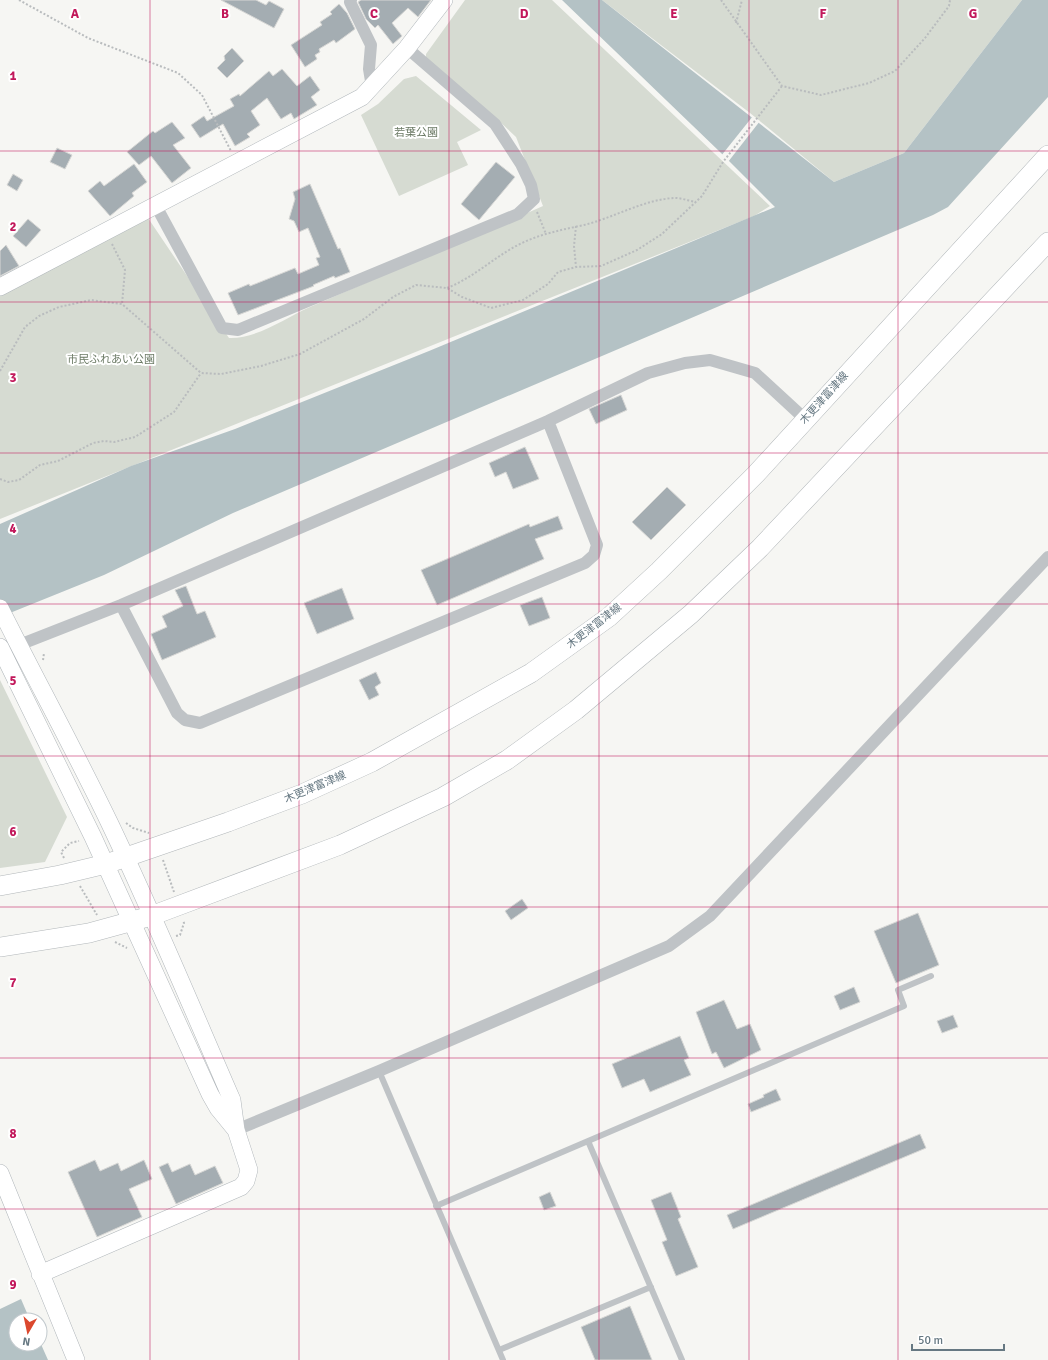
<svg xmlns="http://www.w3.org/2000/svg" width="1048" height="1360" font-family="Signika,'Noto Sans JP',sans-serif">
<style>
.green{fill:#d6dbd2}
.water{fill:#b4c2c5}
.pier{fill:#f6f6f3}
.building{fill:#a4adb2;stroke:#d7d7d5}
.lines{fill:none;stroke-linecap:round;stroke-linejoin:round}
.secondary-casing{stroke:#b1b7bb;stroke-width:18}
.primary-casing{stroke:#b2b7ba;stroke-width:20}
.path{stroke:#b9bcbe;stroke-width:2;stroke-dasharray:2 2;stroke-linecap:butt}
.lane{stroke:#bfc3c6;stroke-width:6}
.street{stroke:#bfc3c6;stroke-width:12}
.secondary{stroke:#fff;stroke-width:17}
.primary{stroke:#fff;stroke-width:19}
.grid{fill:none;stroke:#c2185b;stroke-width:1;stroke-opacity:0.55}
.labels{text-anchor:middle;dominant-baseline:central;stroke-width:4;stroke-linejoin:round;paint-order:stroke}
.park-label{font-size:11px;fill:#6b7a65;stroke:#fff}
.street-label{font-size:11px;fill:#667882;stroke:#fff}
.grid-label{font-size:13px;text-anchor:middle;font-weight:bold;fill:#c2185b;stroke:#fff;stroke-width:4;stroke-linejoin:round;paint-order:stroke}
</style>
<rect width="100%" height="100%" fill="#f6f6f3"/>
<path class="green" d="M465 0H552L770 206 754 216 0 519V295L148 218 229 338C257 339 285 318 310 307 388 273 466 240 543 206L516 137 498 120 426 60V54Z
M602 0H1022L904 153 834 182 750 113Z
M416 76 481 130 457 142 468 165 399 196 361 115 378 104 404 79Z
M0 680 67 817 45 862 0 868Z"/>
<path class="water" d="M562 0H602L834 182 904 153 1022 0H1048V97L948 207 933 215 233 513 104 575 0 617V524L131 466 235 429 429 351 775 207 719 151Z
M21 1299 30 1320H16V1344H40V1342L48 1360H0V1309Z"/>
<path class="pier" d="M753 116 760 121 728 162 721 156Z"/>
<path class="building" d="M221 0H256L266 5 269 1 284 9 274 28Z
M361 0H431L418 17 408 8 392 23 402 36 393 44 378 25 375 28 366 19 358 2Z
M339 4 347 13 355 29 336 43 334 40 319 49 320 52 315 55 317 59 305 67 291 45 322 25 320 22 332 14 330 12Z
M232 48 244 61 227 78 217 68 225 60 224 56Z
M282 69 297 86 310 76 320 90 311 97 317 105 294 119 291 113 281 119 267 98 251 111 260 125 247 134 250 137 235 146 223 124 200 138 191 125 204 116 207 121 234 106 230 99 239 94 240 96 269 71 273 76Z
M172 122 185 138 173 145 191 168 172 183 151 156 139 165 127 152 153 131 155 133Z
M57 148 72 155 65 169 50 162Z
M496 162 515 177 479 220 461 204Z
M134 164 147 182 132 193 134 196 110 216 88 191 100 181 104 186Z
M13 174 23 180 17 191 7 185Z
M310 184 338 249 340 248 350 272 335 278 334 276 313 285 314 286 238 315 228 293 249 284 250 286 295 268 298 274 319 265 316 258 320 257 308 228 299 232 294 221 289 219 295 199 293 192Z
M28 219 41 230 26 247 13 236Z
M6 245 19 266 0 276V251Z
M621 395 627 410 596 424 589 409Z
M525 447 539 479 513 489 506 472 495 477 489 463Z
M667 487 686 505 651 540 632 522Z
M558 516 563 529 535 539 544 559 437 605 421 570 529 524 530 527Z
M186 586 197 614 205 611 216 637 162 660 151 634 167 627 162 616 183 606 175 590Z
M342 588 354 619 317 634 304 603Z
M542 597 550 618 529 626 520 605Z
M376 672 381 683 375 687 379 695 369 700 359 680Z
M522 899 528 908 511 920 505 911Z
M918 913 939 965 896 983 874 931Z
M854 987 860 1002 840 1010 834 996Z
M724 1000 737 1029 750 1024 761 1050 724 1068 716 1052 712 1054 696 1012Z
M953 1015 958 1027 942 1033 937 1021Z
M680 1036 689 1058 684 1060 691 1075 650 1092 644 1079 622 1088 612 1064Z
M776 1089 781 1100 751 1112 748 1104 764 1097 763 1095Z
M920 1134 926 1148 733 1229 727 1215Z
M95 1160 100 1171 118 1163 121 1171 144 1160 152 1179 129 1189 142 1217 97 1237 68 1172Z
M168 1163 172 1172 190 1164 195 1175 215 1166 223 1183 176 1204 159 1167Z
M550 1192 556 1206 544 1210 539 1197Z
M671 1192 681 1217 678 1219 698 1267 676 1276 662 1242 667 1240 651 1200Z
M630 1306 652 1360H595L581 1327Z"/>
<g class="lines">
<g class="secondary-casing">
<path id="secondary" d="M0 287 362 97 407 48 444 0
M0 608C36 680 75 751 110 824 153 914 192 1008 232 1100L236 1130 249 1170 246 1181 241 1187 40 1274
M0 647 93 837 210 1094 218 1108 236 1130
M0 1173 76 1360"/>
</g>
<g class="primary-casing">
<path id="primary" d="M0 886 60 875 106 864 228 822 302 794 372 762 531 673 609 617 659 571 756 474 1048 155
M0 947 89 933 151 916 340 845 443 797 507 760 576 710 691 614 760 548 1048 242"/>
</g>
<path class="path" d="M19 0 88 38 178 73 202 95 231 151
M721 0 782 86 821 95 869 83 895 71 925 38 949 6 950 0
M736 23 742 0
M537 212 546 234
M576 226 574 246 576 267
M112 244 125 270 122 304
M447 288C473 278 493 258 518 245 539 234 561 230 584 225 613 218 645 199 675 198 682 198 689 201 696 202
M0 371 25 327 39 316 59 307 91 300 122 304 201 373 221 374 261 366 300 354 364 319 393 297 416 285 447 288 462 297 491 308 523 300 548 284 558 272 576 267 601 266 637 250 662 234 702 196 723 162 782 86
M0 479 8 482 19 480 40 465 58 461 93 443 104 441 114 442 135 437 174 412 201 373
M43 660 44 653
M126 823 133 828 149 833
M64 858 61 852 70 843 79 841
M163 860 174 892
M80 886 97 915
M176 936 180 935 184 923 183 920
M115 942 127 948"/>
<path class="lane" d="M379 1071 503 1360
M588 1141 682 1360
M436 1206 904 1006 898 990 931 976
M499 1350 651 1287"/>
<path class="street" d="M351 0 350 2 371 45 369 69 372 87
M155 204 222 328 238 330 518 214 534 199 531 185 521 164 495 124 407 48
M121 605 177 713 185 720 200 723 585 563 594 555 597 545 548 421
M19 645 121 605 548 421 648 373 685 363 710 360 755 373 805 419
M236 1130 379 1071 669 946 710 916 1048 557"/>
<use href="#secondary" class="secondary"/>
<use href="#primary" class="primary"/>
</g>
<path class="grid" d="M150 0V1360M299 0V1360M449 0V1360M599 0V1360M749 0V1360M898 0V1360M0 151H1048M0 302H1048M0 453H1048M0 604H1048M0 756H1048M0 907H1048M0 1058H1048M0 1209H1048"/>
<g class="labels">
<g class="park-label">
<text x="416" y="132">若葉公園</text>
<text x="111" y="359">市民ふれあい公園</text>
</g>
<g class="street-label">
<text transform="translate(824 398) rotate(-48)">木更津富津線</text>
<text transform="translate(594 626) rotate(-38)">木更津富津線</text>
<text transform="translate(315 787) rotate(-23)">木更津富津線</text>
</g>
</g>
<g class="grid-label">
<text x="75" y="18">A</text>
<text x="225" y="18">B</text>
<text x="374" y="18">C</text>
<text x="524" y="18">D</text>
<text x="674" y="18">E</text>
<text x="823" y="18">F</text>
<text x="973" y="18">G</text>
<text x="13" y="80">1</text>
<text x="13" y="231">2</text>
<text x="13" y="382">3</text>
<text x="13" y="533">4</text>
<text x="13" y="685">5</text>
<text x="13" y="836">6</text>
<text x="13" y="987">7</text>
<text x="13" y="1138">8</text>
<text x="13" y="1289">9</text>
</g>
<g transform="translate(28 1332) rotate(189)"><circle r="19" fill="#ffffff" stroke="#c2c9cd"/>
<path d="M0-3L7 15L0 10L-7 15Z" fill="#db482e"/>
<text y="-6" font-size="11" font-weight="bold" text-anchor="middle" fill="#667882">N</text>
</g>
<path d="M912 1344v6h92v-6" fill="none" stroke="#667882" stroke-width="2"/>
<text x="918" y="1344" font-size="12" fill="#667882" stroke="#ffffff" stroke-width="3" paint-order="stroke">50 m</text>
</svg>
